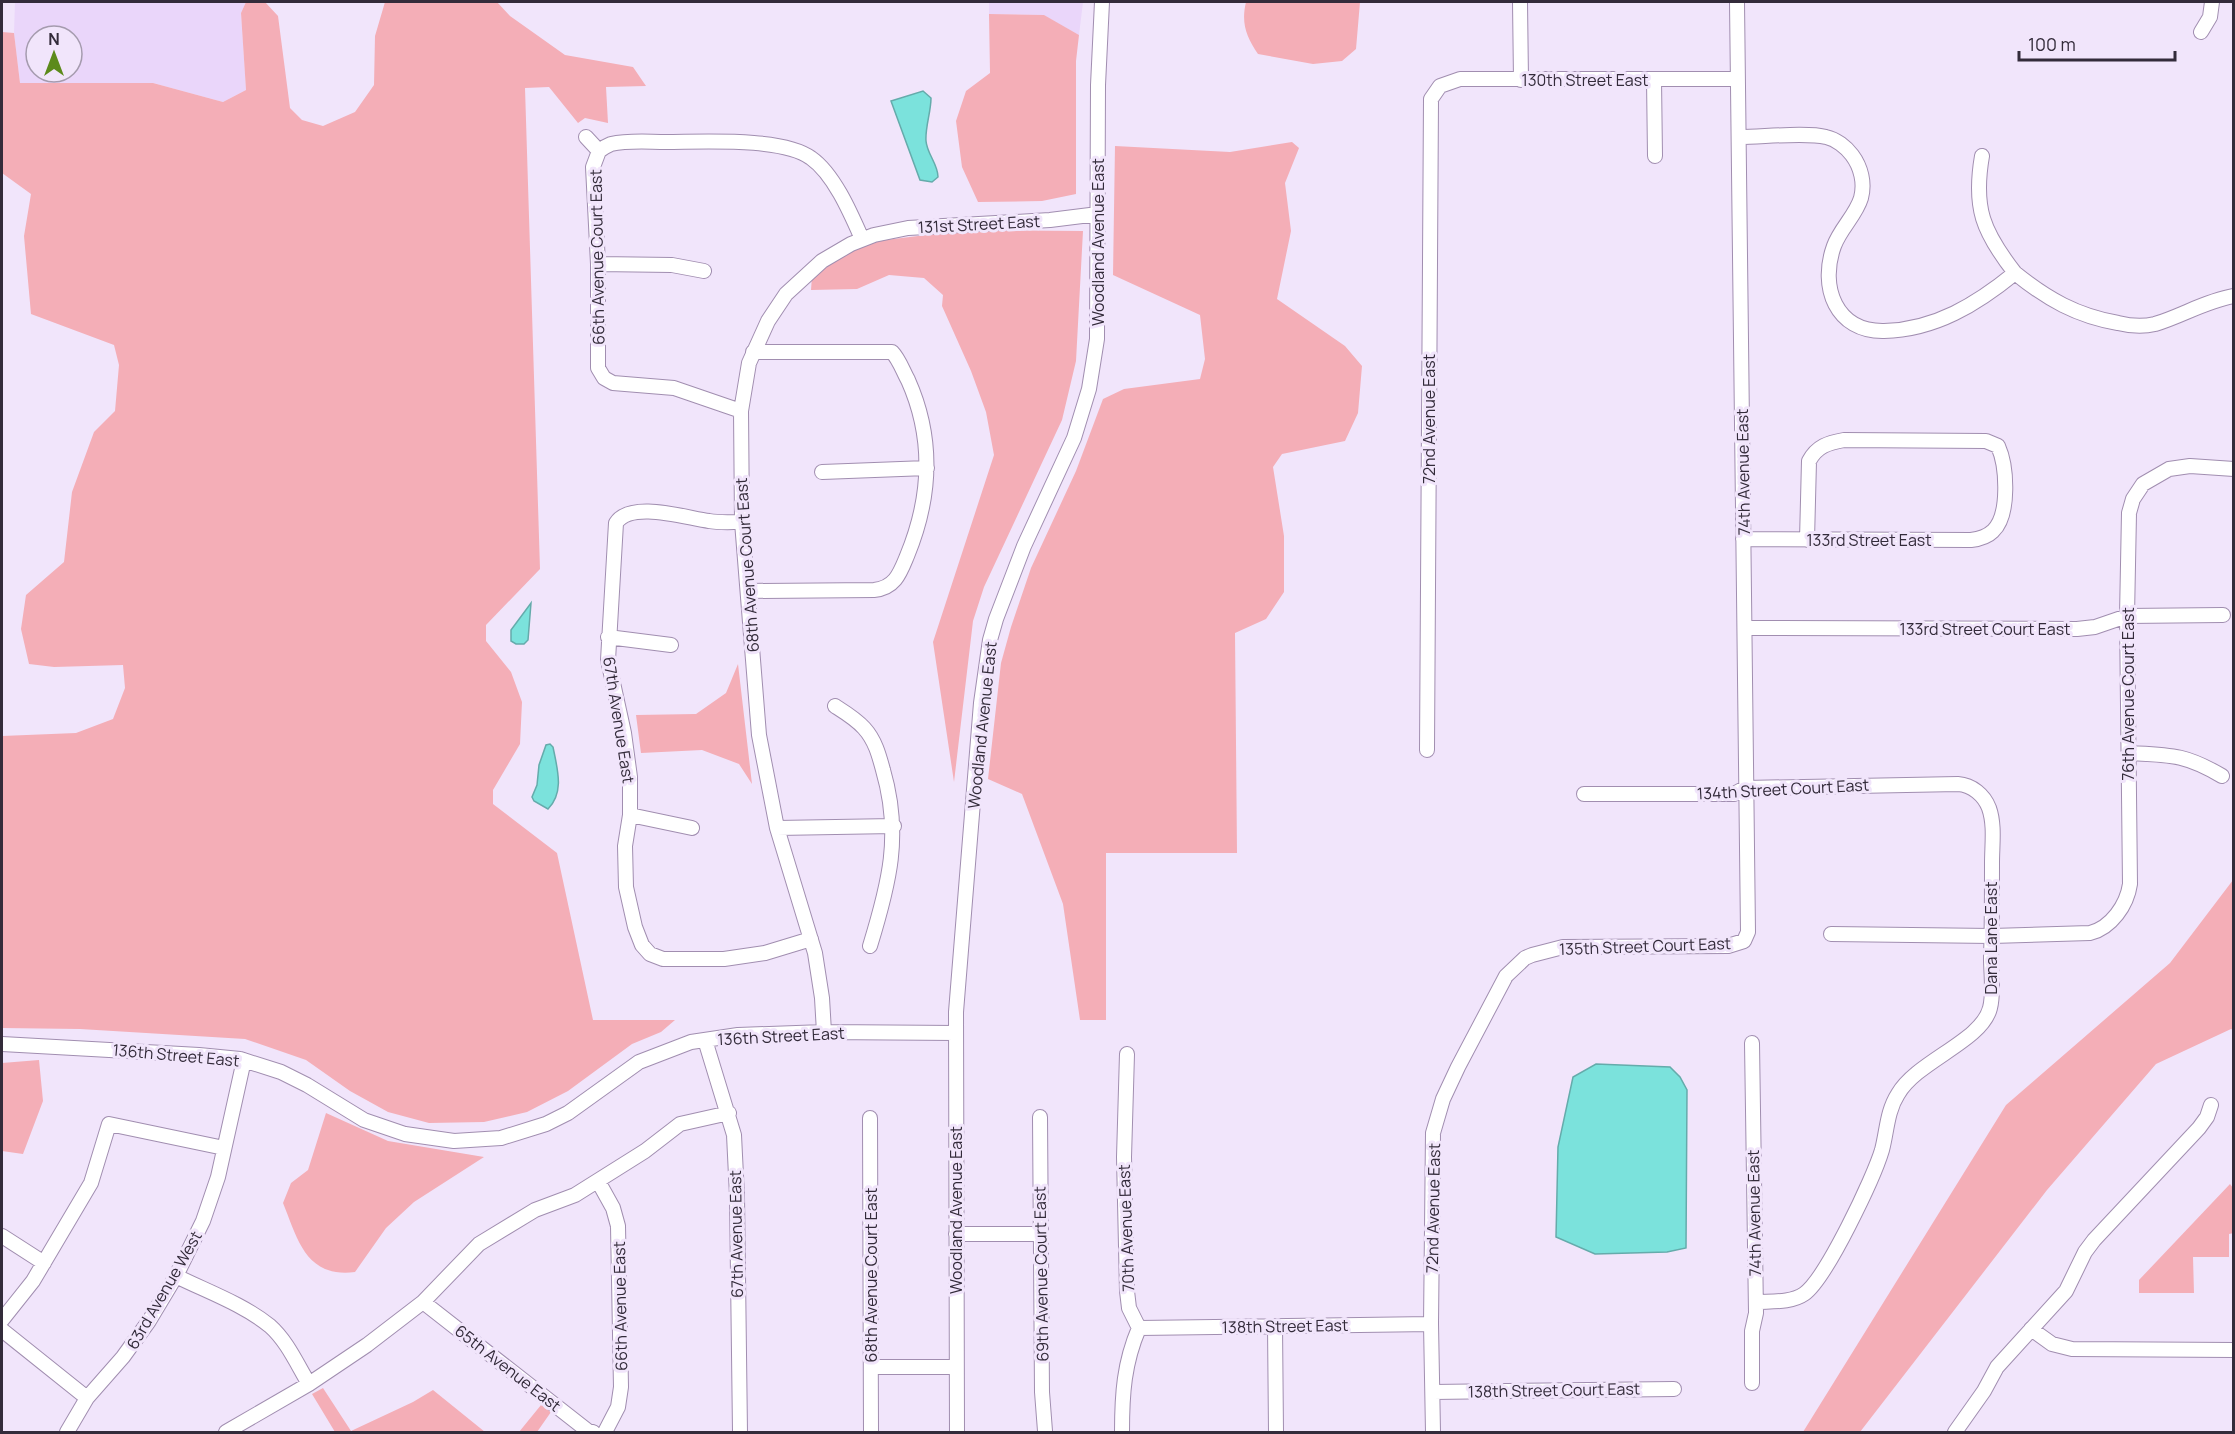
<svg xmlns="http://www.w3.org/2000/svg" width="2235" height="1434" font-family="Manrope,sans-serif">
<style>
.built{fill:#ead6fa;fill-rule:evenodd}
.green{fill:#f4aeb7}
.water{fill:#7be2dc;stroke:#65abab;stroke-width:1.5}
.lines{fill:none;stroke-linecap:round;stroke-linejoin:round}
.minor-casing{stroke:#a18eb0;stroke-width:16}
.minor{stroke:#fff;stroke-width:14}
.labels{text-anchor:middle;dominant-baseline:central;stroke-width:6;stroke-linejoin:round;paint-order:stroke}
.street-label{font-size:16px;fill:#332b3a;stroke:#f1e5fb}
</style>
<rect width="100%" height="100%" fill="#f1e5fb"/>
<path class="built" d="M15 2H246L241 13 246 90 223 102 153 83H20L14 33ZM36 36H72V72H36Z
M989 2H1083L1079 35 1043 15 989 14Z"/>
<path class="green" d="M246 2H265L278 16 290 108 302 120 323 126 355 112 374 85 375 36 385 2H497L510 16 565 55 633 67 646 86 606 87 608 123 585 118 578 123 549 87 525 88 540 569 486 625V641L511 672 522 702 520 744 493 790V804L557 853 593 1020H675L661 1032 632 1044 568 1091 527 1112 484 1122 429 1123 388 1112 350 1091 306 1060 245 1039 80 1029 2 1028V736L76 733 113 719 125 688 123 665 54 667 29 664 21 629 26 595 64 562 72 492 94 432 115 411 119 365 114 345 31 314 24 236 31 194 2 173V32L14 33 20 83H153L223 102 246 90 241 13Z
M1246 2H1360L1356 49 1342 61 1313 64 1258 54C1246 36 1241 23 1246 2Z
M989 14 1044 15 1079 35 1076 61V194L1042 201 978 202 962 167 956 121 966 91 990 73Z
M1292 142 1299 148 1285 183 1291 231 1277 299 1345 346 1362 366 1358 413 1345 441 1282 454 1273 467 1284 536V592L1266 619 1235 633 1237 853H1106V1020H1080L1063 904 1022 794 988 779 1001 663 1011 627 1031 568 1076 471 1103 399 1124 389 1200 379 1205 359 1200 315 1113 275 1115 146 1230 152Z
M968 230 1083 231 1076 361 1062 420 984 587 973 621 954 782 933 642 994 455 986 412 971 371 942 306 943 295 924 278 889 275 857 289 811 290 812 276 850 249 885 240Z
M738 664 752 784 739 764 702 750 641 753 636 715 696 714 726 693Z
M2233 880V1030L2231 1029 2156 1064 2047 1190 1860 1432H1803L2006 1105 2170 963Z
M39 1060 43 1101 23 1154 2 1151V1063Z
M326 1113 388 1141 484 1157 414 1202 386 1228 355 1272C306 1278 298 1240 283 1203L291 1183 308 1170Z
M2230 1184 2233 1188 2234 1233 2229 1234V1257H2193L2194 1293H2139V1280Z
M323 1388 351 1431 413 1402 433 1390 485 1432H335L312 1394Z
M541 1405 551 1412 537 1432H519Z"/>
<path class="water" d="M923 91 931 98C931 112 925 127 926 141 927 154 938 164 938 177L932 182 920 180 891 101Z
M531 603 528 640 524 644H516L511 641V630Z
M550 744 553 747C557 768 565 792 548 809L534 801 532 797 537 785 539 765 546 745Z
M1596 1064 1670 1067 1680 1077 1687 1090 1686 1248 1667 1252 1595 1254 1556 1237 1558 1147 1573 1077Z"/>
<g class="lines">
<g class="minor-casing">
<path id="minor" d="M1520 2 1521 80
M2201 32 2210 17 2212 2
M1654 80 1655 156
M586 137 599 151
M1740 137C1762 137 1807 132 1826 137 1836 139 1846 147 1852 155 1861 167 1865 183 1861 198 1856 215 1840 229 1834 246 1819 287 1836 332 1884 331 1935 330 1977 304 2015 273 2047 299 2077 316 2118 323 2130 326 2143 327 2155 324 2182 316 2205 301 2234 296
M599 151 593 167 598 264V368L604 378 613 383 674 388 741 411
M599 151C603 148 606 146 611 144 629 140 648 142 666 142 702 142 783 137 811 158 834 174 851 214 862 239
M1982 156C1973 208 1983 232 2015 273
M598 264 672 265 704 271
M822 472 927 468
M742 522C731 522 720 523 709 521 686 518 631 500 616 523L608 660 624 733 630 777V815L625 846 626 887 635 927 642 945 650 954 663 959H724L765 953 811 939
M1743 539 1971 540C1979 539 1987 537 1993 531 2010 515 2007 466 1998 446L1986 441 1844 440C1828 443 1817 446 1809 461L1807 540
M748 591 874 590C895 588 900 573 907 556 931 498 934 438 908 380 903 371 899 359 892 352H753
M1745 628 2077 629 2095 627 2127 616 2223 615
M608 637 671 645
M835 706C846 713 856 719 864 728 875 740 879 755 883 770 902 835 889 884 870 946
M1427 750 1431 99 1440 86 1460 79H1737
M2129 753C2170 755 2185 754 2222 776
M1584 794H1734L1745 788 1958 784C1972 785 1984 795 1989 808 1995 825 1992 845 1992 863 1992 894 1992 926 1991 958 1991 974 1994 993 1990 1008 1982 1041 1917 1061 1898 1094 1887 1111 1887 1131 1882 1150 1874 1177 1826 1279 1804 1294 1791 1303 1771 1301 1756 1302
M630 815 692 828
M777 828 894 826
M1831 934 1992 936 2090 933C2111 928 2127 905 2130 884L2127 616 2129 513 2133 499 2143 484 2169 469 2190 466 2234 469
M824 1032 822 998 815 953 777 828 759 735 742 522 741 411 749 363 768 321 786 294 822 261 851 244 874 235 908 228 1050 220 1098 214
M705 1040 734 1135 737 1196 740 1432
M1752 1043 1756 1313 1752 1331V1383
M2 1044 199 1055 240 1059 281 1072 307 1085 364 1120 405 1134 454 1141 501 1138 546 1124 568 1113 639 1062 691 1042 738 1035 824 1032 956 1033
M1127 1054 1124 1157 1127 1291 1129 1308 1139 1328
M1040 1117 1042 1392 1045 1431
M870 1118 871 1432
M598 1181 613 1208 618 1226 621 1387 618 1407 605 1432
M956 1234H1041
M2 1236 44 1263
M176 1276C206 1291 243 1304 270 1326 287 1341 297 1364 309 1384
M423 1302 588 1431 593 1432
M2 1320 33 1281 91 1183 109 1124 224 1148
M1275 1326 1276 1432
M1139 1328 1431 1324
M2031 1329 2052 1344 2072 1349 2234 1350
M2 1330 87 1398
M871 1367H956
M1433 1392 1674 1389
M67 1432 87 1398 123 1357 149 1321 176 1276 203 1221 218 1177 244 1060
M226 1432 309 1384 367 1345 423 1302 479 1244 535 1210 575 1195 645 1151 680 1124 729 1113
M957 1432 956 1012 981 703 990 640 996 619 1024 546 1074 438 1089 389 1097 339 1098 85 1102 2
M1122 1432C1122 1394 1124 1363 1139 1328
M1433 1432 1431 1324 1433 1133 1443 1099 1458 1067 1506 976 1525 958 1532 955 1563 947 1728 946 1744 941 1748 932 1737 2
M1955 1432 1984 1391 1997 1367 2066 1291 2085 1252 2094 1240 2199 1128 2207 1117 2211 1105"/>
</g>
<use href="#minor" class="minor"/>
</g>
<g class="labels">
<g class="street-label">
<text x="1585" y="80">130th Street East</text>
<text transform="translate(979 224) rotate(-3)">131st Street East</text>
<text transform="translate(1098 242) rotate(-90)">Woodland Avenue East</text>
<text transform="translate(597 257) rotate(-91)">66th Avenue Court East</text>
<text transform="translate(1429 419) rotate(-90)">72nd Avenue East</text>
<text transform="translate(1743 472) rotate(-91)">74th Avenue East</text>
<text x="1869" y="540">133rd Street East</text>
<text transform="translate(747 565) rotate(-94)">68th Avenue Court East</text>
<text x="1985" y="629">133rd Street Court East</text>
<text transform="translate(2128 694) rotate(-90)">76th Avenue Court East</text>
<text transform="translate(619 720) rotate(81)">67th Avenue East</text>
<text transform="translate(982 725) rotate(-84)">Woodland Avenue East</text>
<text transform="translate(1783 789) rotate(-3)">134th Street Court East</text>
<text transform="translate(1991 938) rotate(-90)">Dana Lane East</text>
<text transform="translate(1645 946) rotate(-2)">135th Street Court East</text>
<text transform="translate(781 1036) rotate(-3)">136th Street East</text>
<text transform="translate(176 1055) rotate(5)">136th Street East</text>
<text transform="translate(1433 1208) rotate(-89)">72nd Avenue East</text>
<text transform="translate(956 1210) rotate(-90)">Woodland Avenue East</text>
<text transform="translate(1754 1213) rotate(-91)">74th Avenue East</text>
<text transform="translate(1126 1228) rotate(-92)">70th Avenue East</text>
<text transform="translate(736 1234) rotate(-91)">67th Avenue East</text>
<text transform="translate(1041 1274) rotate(-91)">69th Avenue Court East</text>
<text transform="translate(871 1275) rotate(-90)">68th Avenue Court East</text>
<text transform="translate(164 1290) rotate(-60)">63rd Avenue West</text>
<text transform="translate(620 1306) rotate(-91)">66th Avenue East</text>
<text transform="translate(1285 1326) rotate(-1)">138th Street East</text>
<text transform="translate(508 1368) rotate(38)">65th Avenue East</text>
<text transform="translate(1554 1390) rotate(-1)">138th Street Court East</text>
</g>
</g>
<rect width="2235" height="1434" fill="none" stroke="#332b3a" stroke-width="6"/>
<g transform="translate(54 54)"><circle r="28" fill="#f1e5fb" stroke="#a59bae" stroke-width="1.5"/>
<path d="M0-4.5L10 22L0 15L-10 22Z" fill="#5c8a1b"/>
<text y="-9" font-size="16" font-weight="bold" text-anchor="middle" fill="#332b3a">N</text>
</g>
<path d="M2019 51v9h156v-9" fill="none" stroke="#332b3a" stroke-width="3"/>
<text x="2028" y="51" font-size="18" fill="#332b3a" stroke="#f1e5fb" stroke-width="4.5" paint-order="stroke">100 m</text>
</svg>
